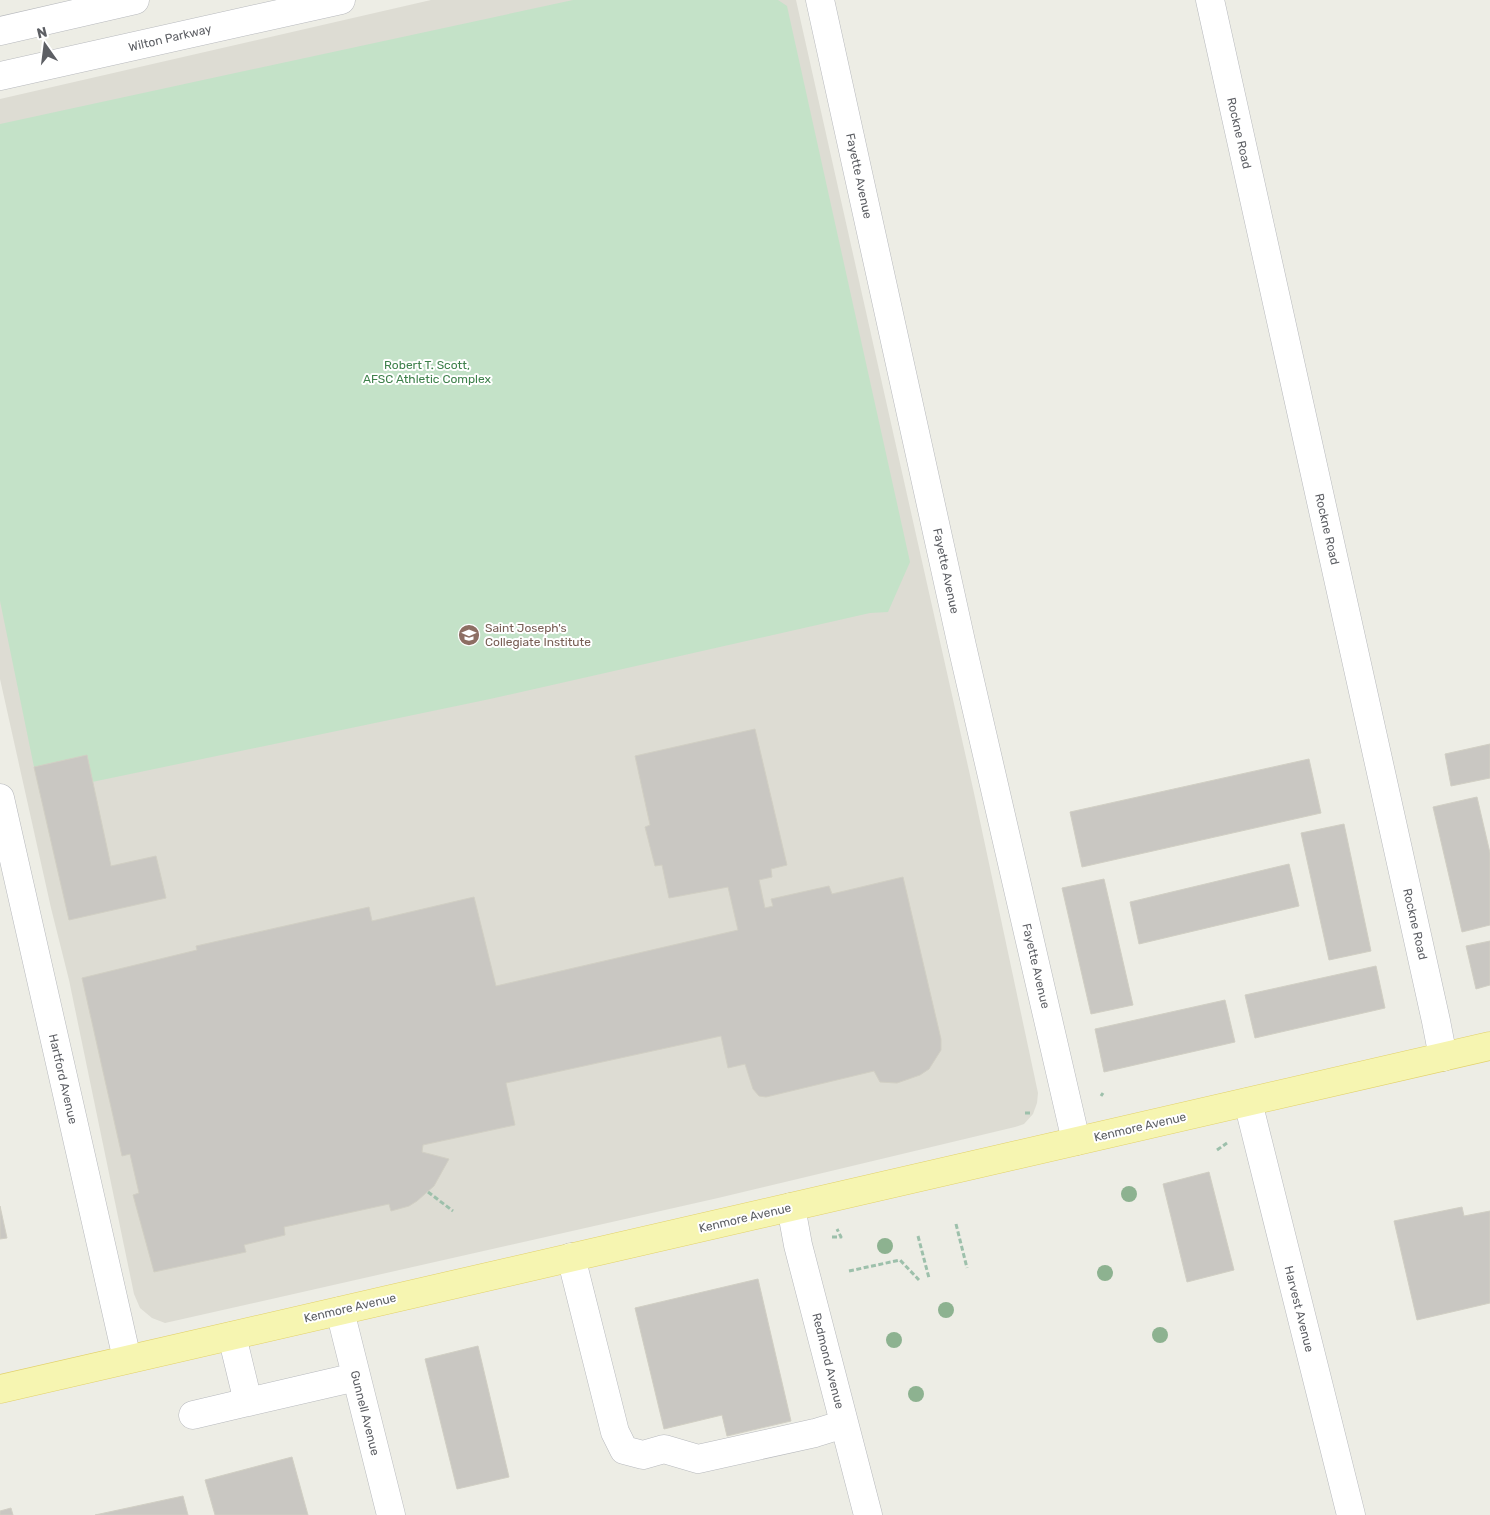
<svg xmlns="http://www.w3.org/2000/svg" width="1490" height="1515" font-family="Rubik,sans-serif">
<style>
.education{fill:#dddcd3}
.green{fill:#c4e2c8}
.building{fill:#c9c7c2;stroke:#d1cfc4}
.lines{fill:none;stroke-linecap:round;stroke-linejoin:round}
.minor-casing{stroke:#b7b9bd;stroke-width:29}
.major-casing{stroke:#e2d169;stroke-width:29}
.path{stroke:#9dc0ab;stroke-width:3;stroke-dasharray:5 2.5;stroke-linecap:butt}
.minor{stroke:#fff;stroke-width:28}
.major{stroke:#f6f5b1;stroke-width:28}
.tree{fill:#8db290}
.labels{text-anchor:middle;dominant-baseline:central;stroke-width:4;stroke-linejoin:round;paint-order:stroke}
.street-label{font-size:12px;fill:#5d5f64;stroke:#fff}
.park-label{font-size:12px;fill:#3e814b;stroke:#fff}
.education-label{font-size:12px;fill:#785e54;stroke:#fff;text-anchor:start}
</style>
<rect width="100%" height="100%" fill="#edede5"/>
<path class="education" d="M431 0H796L974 793 1038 1093 1037 1103 1033 1114 1024 1124 1015 1127 718 1198 165 1323 152 1318 140 1308 134 1294 69 980 51 908 0 679V99Z"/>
<path class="green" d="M573 0H778L787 6 910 562 888 612 870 613 490 699 92 782 34 767 0 601V124Z"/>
<path class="building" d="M755 729 787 865 771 869 772 877 759 880 765 908 773 906 771 899 829 886 832 894 903 877 941 1039V1050L929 1069 920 1075 897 1083 880 1082 874 1071 766 1097 759 1096 753 1089 745 1064 728 1068 721 1036 506 1083 515 1125 423 1145 422 1152 449 1159 434 1186 417 1201 409 1206 391 1211 389 1204 284 1227 285 1235 244 1245 246 1252 154 1272 133 1195 139 1193 130 1154 122 1156 82 978 197 950 196 946 369 907 372 921 474 897 496 986 738 930 728 887 669 898 662 865 655 866 645 827 650 825 635 756Z
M1490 744V778L1451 786 1445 754Z
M87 755 111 866 156 856 166 898 69 920 34 767Z
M1309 759 1321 813 1082 867 1070 812Z
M1477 797 1490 853V925L1462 932 1433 807Z
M1344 824 1371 951 1329 960 1301 833Z
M1289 864 1299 906 1139 944 1130 902Z
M1104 879 1133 1005 1091 1014 1062 888Z
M1490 941V985L1476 989 1466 946Z
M1376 966 1385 1008 1255 1038 1245 995Z
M1225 1000 1235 1042 1104 1072 1095 1029Z
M1209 1172 1234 1270 1187 1282 1163 1184Z
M0 1206 7 1238 0 1239Z
M1462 1207 1464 1216 1490 1211V1303L1417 1320 1394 1221Z
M758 1279 791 1421 727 1436 722 1415 664 1429 635 1308Z
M478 1346 509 1477 457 1489 425 1359Z
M292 1457 308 1515H215L205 1480Z
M183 1496 188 1515H95Z
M11 1508 13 1515H0V1511Z"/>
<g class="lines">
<g class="minor-casing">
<path id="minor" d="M820 0 962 646 1076 1141
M1210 0 1436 1021 1443 1057
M0 31 135 0
M0 76 341 0
M0 798 127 1359
M1248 1102 1351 1515
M791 1207 798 1245 868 1515
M571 1257 615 1432 624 1450 643 1455 664 1449 698 1459 815 1433 844 1424
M340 1311 391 1515
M232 1336 248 1402 356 1377
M193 1415 248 1402"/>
</g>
<g class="major-casing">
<path id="major" d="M0 1389 1490 1046"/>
</g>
<path class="path" d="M1101 1096 1103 1093
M1025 1113H1030
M1217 1150 1227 1143
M428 1192 453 1211
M956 1224 967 1268
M918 1236 929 1278
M832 1237H841L837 1229
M849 1271 900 1260 919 1280"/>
<use href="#minor" class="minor"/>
<use href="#major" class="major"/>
</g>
<g class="tree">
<circle cx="1129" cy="1194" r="8"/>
<circle cx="885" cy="1246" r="8"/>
<circle cx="1105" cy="1273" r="8"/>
<circle cx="946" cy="1310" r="8"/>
<circle cx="1160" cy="1335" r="8"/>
<circle cx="894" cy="1340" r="8"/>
<circle cx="916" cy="1394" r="8"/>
</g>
<defs>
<g id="school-disc" transform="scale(1.125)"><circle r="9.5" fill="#8d6e63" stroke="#fff"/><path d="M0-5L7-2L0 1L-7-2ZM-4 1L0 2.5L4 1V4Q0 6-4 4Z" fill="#fff"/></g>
</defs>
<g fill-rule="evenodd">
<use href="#school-disc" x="469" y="635"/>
</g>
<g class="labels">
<g class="street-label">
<text transform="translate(170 38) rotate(-13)">Wilton Parkway</text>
<text transform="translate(1239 133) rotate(77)">Rockne Road</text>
<text transform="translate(859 176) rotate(78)">Fayette Avenue</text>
<text transform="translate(1327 529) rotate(77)">Rockne Road</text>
<text transform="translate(946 571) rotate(78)">Fayette Avenue</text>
<text transform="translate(1415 924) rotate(77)">Rockne Road</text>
<text transform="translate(1036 966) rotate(77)">Fayette Avenue</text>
<text transform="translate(63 1079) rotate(77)">Hartford Avenue</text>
<text transform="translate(1140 1127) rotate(-13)">Kenmore Avenue</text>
<text transform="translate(745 1218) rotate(-13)">Kenmore Avenue</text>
<text transform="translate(350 1308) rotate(-13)">Kenmore Avenue</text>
<text transform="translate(1299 1309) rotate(76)">Harvest Avenue</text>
<text transform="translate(828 1361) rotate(76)">Redmond Avenue</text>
<text transform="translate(365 1413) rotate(76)">Gunnell Avenue</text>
</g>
<g class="park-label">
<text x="427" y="365">Robert T. Scott,<tspan x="427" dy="14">AFSC Athletic Complex</tspan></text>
</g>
<g class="education-label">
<text x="485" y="628">Saint Joseph's<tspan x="485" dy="14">Collegiate Institute</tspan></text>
</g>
</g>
<g transform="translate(45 45) rotate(346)" stroke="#ffffff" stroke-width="4" paint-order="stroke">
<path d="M0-4L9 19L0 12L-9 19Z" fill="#5d5f64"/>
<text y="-8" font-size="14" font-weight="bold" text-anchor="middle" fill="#5d5f64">N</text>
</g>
</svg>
